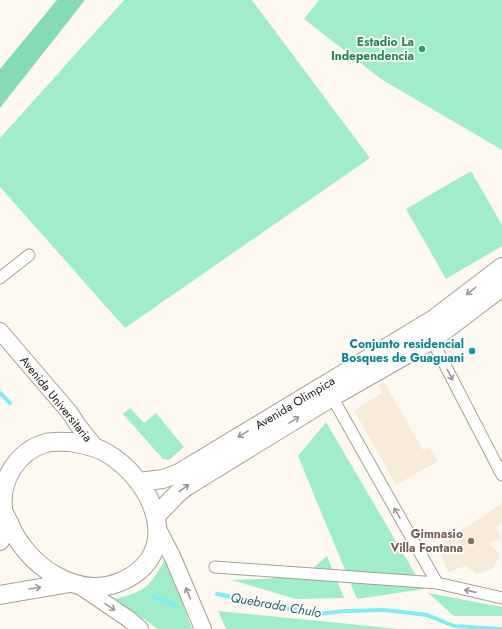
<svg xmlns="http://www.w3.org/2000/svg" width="502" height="629" font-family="Jost,sans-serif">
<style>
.built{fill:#f6ebd9}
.green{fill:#a1edc9}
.forest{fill:#85dcb4}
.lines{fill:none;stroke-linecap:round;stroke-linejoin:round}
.stream{stroke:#7fedf5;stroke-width:4}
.minor-casing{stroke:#a59f95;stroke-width:13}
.secondary-casing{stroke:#a59f95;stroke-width:18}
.primary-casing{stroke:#a59f95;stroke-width:20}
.minor{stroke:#fff;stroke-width:11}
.secondary{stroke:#fff;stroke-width:16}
.primary{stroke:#fff;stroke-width:18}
.oneway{stroke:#989796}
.leisure-dot{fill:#2e9e5b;stroke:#fff;stroke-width:1.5}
.culture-dot{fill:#0f9aa8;stroke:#fff;stroke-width:1.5}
.education-dot{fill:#8d6e63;stroke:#fff;stroke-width:1.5}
.labels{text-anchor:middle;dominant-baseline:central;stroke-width:3.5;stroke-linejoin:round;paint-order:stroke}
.leisure-label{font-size:12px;font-weight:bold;fill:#27864d;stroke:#fff;text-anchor:end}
.culture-label{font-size:12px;font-weight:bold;fill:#0d838f;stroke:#fff;text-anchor:end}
.street-label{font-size:12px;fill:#1b1815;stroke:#fff}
.education-label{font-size:12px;font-weight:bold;fill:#785e54;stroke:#fff;text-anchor:end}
.water-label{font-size:13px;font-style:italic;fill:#2e5e62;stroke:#fff}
</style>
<rect width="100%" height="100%" fill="#fef9f0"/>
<path class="built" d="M384 382 423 450 430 447 438 461 396 485 354 410 382 393 378 385Z
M502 503V523L496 528 502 538 489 544 500 554 494 568 477 574 466 566 448 572 438 547Z"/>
<path class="green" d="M124 0H252L370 158 125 328 0 187V138Z
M319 0H502V150L381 79 304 19Z
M471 171 502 225V246L446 279 406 209Z
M130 408 144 423 156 413 184 447 169 460 163 459 123 414Z
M326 422 424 589 357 599 298 456Z
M327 556 344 598 296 599 231 580 303 577Z
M166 557 192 629H158L115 599C147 591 151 585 166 557Z
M428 593 502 607V616H454Z
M218 611 400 629H226Z"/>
<path class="forest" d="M57 0H85L0 108V69Z"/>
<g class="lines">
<path class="stream" d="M0 393 10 403
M217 594 316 614 346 611 385 610 427 615 454 626 501 629
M153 596 175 606"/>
<g class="minor-casing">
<path id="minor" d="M0 278 29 255
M432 340 502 475
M332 397 437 583
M215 567 437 583 502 598"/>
</g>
<g class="secondary-casing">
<path id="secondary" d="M0 331 70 413 77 424 96 448
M159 531 173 558 203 629
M80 586 130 620 140 629"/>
</g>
<g class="primary-casing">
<path id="primary" d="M70 442C82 444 94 446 105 452 154 480 186 554 120 582 76 600 27 565 10 525 8 520 3 513 3 508 0 479 18 451 46 443 53 441 63 442 70 442Z
M139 482 163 479 179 473 434 319 502 267
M156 516 178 493 187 486 332 397 432 340 502 287
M0 541 8 521
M0 595 70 583"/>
</g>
<use href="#minor" class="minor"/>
<use href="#secondary" class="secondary"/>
<use href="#primary" class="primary"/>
</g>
<defs><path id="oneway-shaft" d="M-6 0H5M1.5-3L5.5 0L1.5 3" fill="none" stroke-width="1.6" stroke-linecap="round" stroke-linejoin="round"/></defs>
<g class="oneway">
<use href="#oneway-shaft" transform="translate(471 291) rotate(142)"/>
<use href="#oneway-shaft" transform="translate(450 375) rotate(63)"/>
<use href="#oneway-shaft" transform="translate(294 420) rotate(-32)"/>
<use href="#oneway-shaft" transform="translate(243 434) rotate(149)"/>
<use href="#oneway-shaft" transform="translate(184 488) rotate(-36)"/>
<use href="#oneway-shaft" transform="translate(397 513) rotate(-120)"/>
<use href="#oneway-shaft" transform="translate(35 588) rotate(-9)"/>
<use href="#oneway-shaft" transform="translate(470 591) rotate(-167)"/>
<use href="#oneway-shaft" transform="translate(188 593) rotate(-113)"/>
<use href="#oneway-shaft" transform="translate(110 607) rotate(34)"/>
</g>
<circle class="leisure-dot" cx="422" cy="49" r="4"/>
<circle class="culture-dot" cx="472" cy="351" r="4"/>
<circle class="education-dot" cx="471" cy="541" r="4"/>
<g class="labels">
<g class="leisure-label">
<text x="414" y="42">Estadio La<tspan x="414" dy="14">Independencia</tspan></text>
</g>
<g class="culture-label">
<text x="464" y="344">Conjunto residencial<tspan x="464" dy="14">Bosques de Guaguani</tspan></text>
</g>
<g class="street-label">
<text transform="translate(56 399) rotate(51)">Avenida Universitaria</text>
<text transform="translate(295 403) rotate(-31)">Avenida Olimpica</text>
</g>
<g class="education-label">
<text x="463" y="534">Gimnasio<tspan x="463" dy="14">Villa Fontana</tspan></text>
</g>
<g class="water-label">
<text transform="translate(276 605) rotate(10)">Quebrada Chulo</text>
</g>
</g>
</svg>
